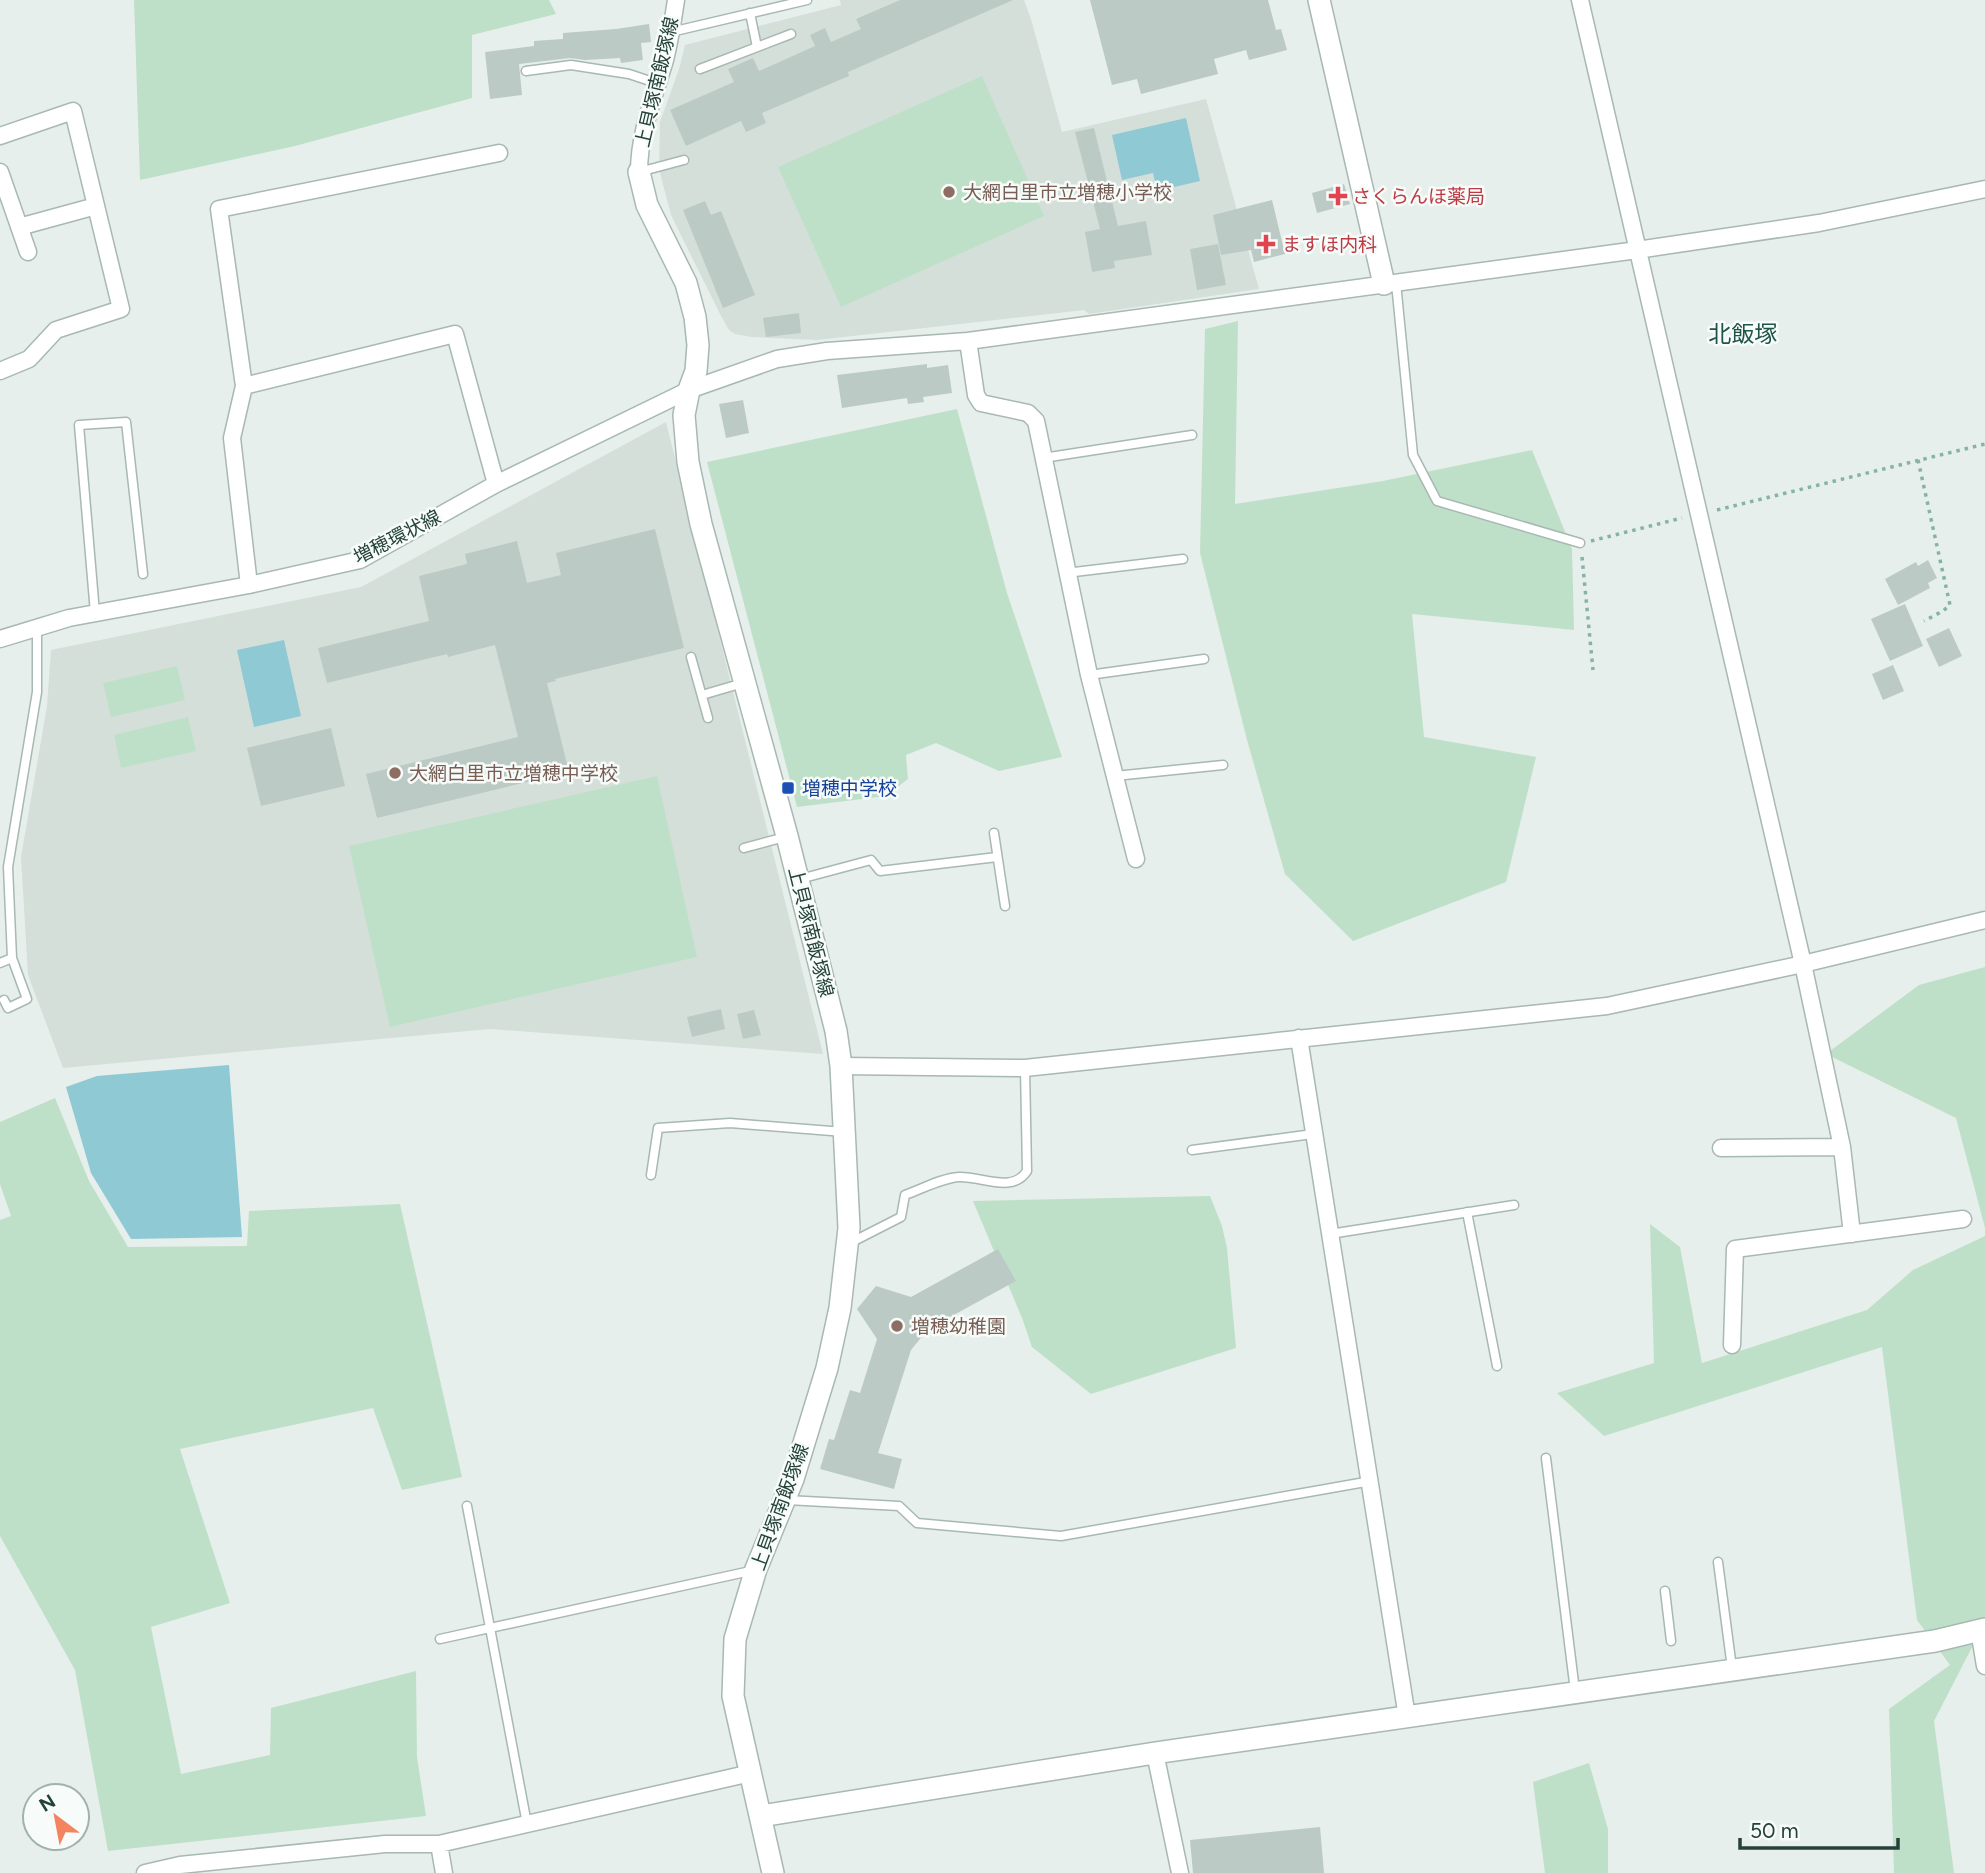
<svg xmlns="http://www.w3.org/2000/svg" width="1985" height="1873" font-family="Figtree,'Noto Sans JP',sans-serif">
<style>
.built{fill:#d4dfda}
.green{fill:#bfe0c8}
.water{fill:#8ec9d4}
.building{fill:#bbcac4}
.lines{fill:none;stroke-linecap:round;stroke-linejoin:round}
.service-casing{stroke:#a8b8b2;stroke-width:11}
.minor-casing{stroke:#a8b8b2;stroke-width:19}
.tertiary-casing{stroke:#a8b8b2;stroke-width:24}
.path{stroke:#86b3a5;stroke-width:3.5;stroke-dasharray:3.5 5;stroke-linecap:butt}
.service{stroke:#fff;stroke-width:8}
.minor{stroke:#fff;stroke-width:16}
.tertiary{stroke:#fff;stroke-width:21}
.education-dot{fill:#8d6e63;stroke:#f7fbf9;stroke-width:2.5}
.health-dot{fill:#e0444e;stroke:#f7fbf9;stroke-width:2.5}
.transit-dot{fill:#1a4fb4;stroke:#f7fbf9;stroke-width:2.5}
.labels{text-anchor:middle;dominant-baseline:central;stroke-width:5;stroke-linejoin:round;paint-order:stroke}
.street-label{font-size:19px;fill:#24423a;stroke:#f7fbf9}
.education-label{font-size:19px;fill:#785e54;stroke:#f7fbf9;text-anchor:start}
.health-label{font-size:19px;fill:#be3a42;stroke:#f7fbf9;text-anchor:start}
.transit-label{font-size:19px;fill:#164399;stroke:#f7fbf9;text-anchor:start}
.quarter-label{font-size:23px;fill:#1f5548;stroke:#f7fbf9}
</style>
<rect width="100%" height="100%" fill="#e6efeb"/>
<path class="built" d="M840 0H1024L1031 19 1062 132 1206 99 1259 289 1089 314 1084 310 817 340 752 337 735 334 729 330 721 316 671 215 659 169 660 122 679 69 685 45 841 5Z
M666 422 823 1054 490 1029 63 1068 28 975 21 857 47 706 51 650 361 587Z"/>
<path class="green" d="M134 0H549L556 14 472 35V98L295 146 140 180Z
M982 76 1044 216 841 307 778 167Z
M1238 321 1235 504 1383 481 1532 450 1572 549 1574 630 1412 614 1424 737 1536 757 1506 882 1353 941 1285 874 1247 740 1200 553 1205 329Z
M957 409 1007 593 1062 757 999 771 936 743 906 755 908 779 886 796 797 807 707 462Z
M177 666 185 700 111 717 103 683Z
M188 717 196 751 121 768 114 735Z
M657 776 697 957 390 1027 349 846Z
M1985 967V1228L1956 1118 1826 1054 1919 985Z
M55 1098 89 1181 128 1247 247 1246 249 1211 400 1204 462 1477 402 1490 373 1408 180 1449 230 1603 151 1627 181 1774 270 1755 271 1708 416 1671 417 1757 426 1816 108 1851 75 1670 0 1536V1220L11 1216 0 1184V1122Z
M1210 1196 1222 1226 1227 1248 1236 1348 1091 1394 1032 1347 1022 1318 973 1201Z
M1650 1224 1680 1247 1702 1363 1867 1310 1913 1270 1985 1236V1622L1934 1721 1954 1873H1894L1889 1709 1950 1665 1917 1620 1882 1347 1604 1436 1557 1393 1654 1363Z
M1589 1763 1608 1829V1873H1545L1533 1782Z"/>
<path class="water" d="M1186 118 1200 181 1157 191 1153 173 1122 180 1112 135Z
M284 640 301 716 254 727 237 650Z
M229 1065 242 1237 131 1239 91 1173 66 1087 97 1076Z"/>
<path class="building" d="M900 0H1013L848 72 849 76 762 113 766 123 746 132 741 121 686 146 670 110 734 82 728 69 753 58 759 71 815 46 810 35 825 28 831 42 861 29 856 19Z
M1090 0H1268L1276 30 1281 29 1287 50 1249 60 1246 50 1214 59 1218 74 1141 94 1137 79 1112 85Z
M649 24 651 42 641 43 643 60 621 63 620 58 585 60 570 58 519 64 522 95 490 99 485 52 534 46V41L563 39V33L616 29Z
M1094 128 1118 226 1146 221 1152 255 1114 261 1115 268 1092 272 1085 232 1100 229 1075 132Z
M1344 184 1350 204 1317 213 1312 193Z
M1272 200 1285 254 1254 262 1251 250 1221 255 1213 215Z
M705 201 711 215 721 211 755 295 723 308 683 210Z
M1218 244 1226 285 1197 290 1190 249Z
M799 313 801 333 766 337 763 318Z
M927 364V368L948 365 952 393 923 397 924 402 908 404 907 398 842 408 837 375Z
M743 400 749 433 726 438 719 404Z
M655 529 684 648 555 679 556 681 547 683 569 772 377 818 366 774 518 737 495 645 448 657 447 654 327 683 318 648 429 621 419 576 467 564 465 554 517 541 527 583 561 575 556 553Z
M1928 560 1937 578 1928 583 1930 588 1898 605 1885 579 1916 562 1918 566Z
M1905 604 1923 646 1890 661 1871 619Z
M1949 628 1962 656 1939 667 1926 639Z
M1893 665 1904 691 1883 700 1872 674Z
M331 728 345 786 261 806 247 748Z
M721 1009 725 1029 692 1037 687 1017Z
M754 1010 761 1035 743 1039 737 1014Z
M998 1249 1016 1281 928 1329 911 1350 878 1453 902 1459 894 1489 820 1469 829 1439 834 1440 850 1390 860 1393 877 1339 857 1309 876 1286 911 1297Z
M1320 1827 1324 1873H1193L1190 1840Z"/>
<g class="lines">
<g class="service-casing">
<path id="service" d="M750 13 757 47
M671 32 807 0
M700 69 791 34
M526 71 571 65 629 74 656 83
M639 172 684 160
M1396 283 1413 455 1437 501 1580 543
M1043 458 1192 435
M1066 573 1183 559
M95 613 79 425 126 422 143 574
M691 657 708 718
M1089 675 1204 659
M702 695 743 683
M1115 776 1223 765
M994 833 1005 906
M744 848 785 837
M800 879 871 860 880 871 997 857
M0 963 12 958
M4 1000 8 1008 27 999 12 958 8 867 37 692V627
M1192 1150 1313 1134
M651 1175 658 1128 730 1123 844 1132
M1467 1212 1497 1366
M1330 1234 1514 1205
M850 1243 901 1217 905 1195C922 1189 942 1178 959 1177 982 1176 1012 1194 1027 1171L1025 1068
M1546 1458 1575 1691
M787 1500 899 1506 917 1523 1061 1536 1371 1481
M467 1506 527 1824
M1718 1562 1732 1668
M1665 1591 1671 1641
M440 1639 755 1570"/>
</g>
<g class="minor-casing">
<path id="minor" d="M1580 0 1803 964 1842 1147 1852 1234
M0 136 73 111 121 309 56 330 29 359 0 371
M0 172 28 252
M639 172C639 133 654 97 665 60 670 40 673 20 676 0
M19 227 96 206
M968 341 976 395 981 403 1028 413 1036 421 1089 675 1136 859
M244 386 455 334 496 484
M249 585 232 438 244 386 219 209 499 153
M0 639 69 618 249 585 360 560 496 484 689 390 777 359 827 351 968 341 1637 250 1819 223 1985 189
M1299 1038 1407 1717
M841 1066 1025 1068 1607 1006 1803 964 1985 920
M1721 1148 1842 1147
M1732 1345 1735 1249 1963 1219
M1979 1630 1985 1666
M1155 1753 1180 1873
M439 1844 444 1873
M145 1873 180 1865 385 1844H439L751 1773"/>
</g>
<g class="tertiary-casing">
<path id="tertiary" d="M1319 0 1384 284
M639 172 647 205 686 283 695 317 698 345 696 371 689 390 684 415 688 462 701 524 787 836 836 1031 841 1066 849 1228 840 1308 827 1368 793 1479 756 1569 735 1639 733 1696 773 1873
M761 1816 1155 1753 1935 1641 1985 1629"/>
</g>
<path class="path" d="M1918 460 1950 605 1943 611 1924 621
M1717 510 1985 444
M1591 541 1682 518
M1582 557 1593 670"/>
<use href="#service" class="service"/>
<use href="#minor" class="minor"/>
<use href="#tertiary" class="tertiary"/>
</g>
<g class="education-dot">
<circle cx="949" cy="192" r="7"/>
<circle cx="395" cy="773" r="7"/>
<circle cx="897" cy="1326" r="7"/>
</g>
<g class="health-dot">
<path d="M1334.5 185.5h7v7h7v7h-7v7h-7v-7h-7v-7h7z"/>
<path d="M1262.5 233.5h7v7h7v7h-7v7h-7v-7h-7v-7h7z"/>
</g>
<rect class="transit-dot" x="781" y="781" width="14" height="14" rx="3.5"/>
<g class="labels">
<g class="street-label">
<text transform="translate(657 82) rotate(-77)">上貝塚南飯塚線</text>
<text transform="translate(397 537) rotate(-27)">増穂環状線</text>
<text transform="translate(811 932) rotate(76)">上貝塚南飯塚線</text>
<text transform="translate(780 1507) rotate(-70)">上貝塚南飯塚線</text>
</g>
<g class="education-label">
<text x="963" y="192">大網白里市立増穂小学校</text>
<text x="409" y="773">大網白里市立増穂中学校</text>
<text x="911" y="1326">増穂幼稚園</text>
</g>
<g class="health-label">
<text x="1352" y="196">さくらんほ薬局</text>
<text x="1282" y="244">ますほ内科</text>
</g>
<g class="transit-label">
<text x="802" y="788">増穂中学校</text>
</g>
<g class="quarter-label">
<text x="1743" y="334">北飯塚</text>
</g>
</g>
<g transform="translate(56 1817) rotate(328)"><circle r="33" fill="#f7fbf9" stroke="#a3b1ad" stroke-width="2"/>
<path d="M0-5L12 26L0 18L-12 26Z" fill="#f4845f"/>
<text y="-10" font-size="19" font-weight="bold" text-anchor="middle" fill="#24423a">N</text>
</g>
<path d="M1740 1838v10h158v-10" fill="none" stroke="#24423a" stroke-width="3.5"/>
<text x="1750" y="1838" font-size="21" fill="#24423a" stroke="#f7fbf9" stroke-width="5" paint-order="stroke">50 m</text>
</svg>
